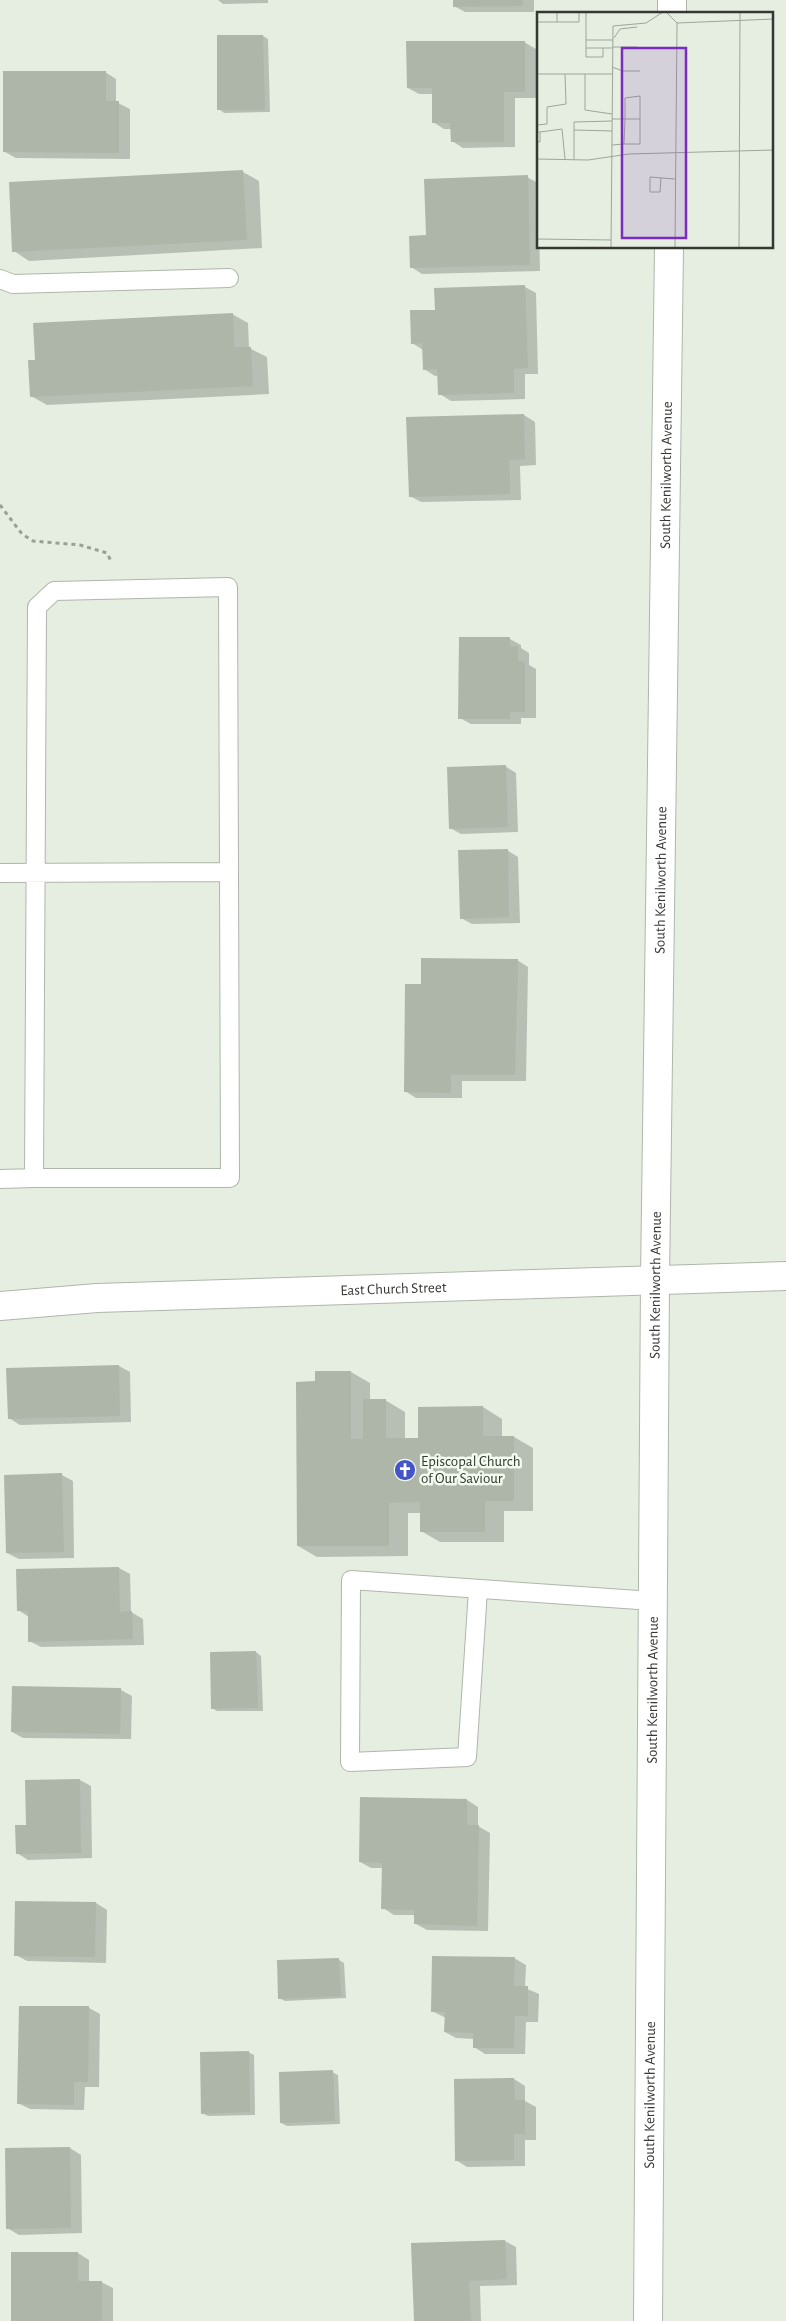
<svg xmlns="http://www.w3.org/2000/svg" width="786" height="2321" font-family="'Alegreya Sans',sans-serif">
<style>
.shadow{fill:#0003}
.building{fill:#adb6a9}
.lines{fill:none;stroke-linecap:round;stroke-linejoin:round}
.service-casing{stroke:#aeb7aa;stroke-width:20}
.minor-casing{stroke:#aeb7aa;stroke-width:30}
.path{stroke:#99a096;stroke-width:3;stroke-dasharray:4 4;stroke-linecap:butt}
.service{stroke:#fff;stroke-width:18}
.minor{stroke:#fff;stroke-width:28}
.labels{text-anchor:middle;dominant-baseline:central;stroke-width:5;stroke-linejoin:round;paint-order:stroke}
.street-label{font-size:15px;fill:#343732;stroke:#f2fcee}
.poi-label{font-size:15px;fill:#343732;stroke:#f2fcee;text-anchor:start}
.inset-road{fill:none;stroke:#9ea59b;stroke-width:1}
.view{fill:#7b2cbf;fill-opacity:0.15;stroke:#7b2cbf;stroke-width:2.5}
.inset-edge{fill:none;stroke:#343732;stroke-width:2.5}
</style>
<rect width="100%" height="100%" fill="#e5eee1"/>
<path class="shadow" d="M268 0V3L223 4 218 0Z
M454 0H534V12H465L454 6Z
M263 36 268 39 270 112 224 113 219 109 218 37Z
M524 42 536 49V98H515V147L463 148 452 141V129H444L433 122V94H419L408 88Z
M105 72 116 79V102L130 109V159L16 158 5 152Z
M243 172 259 181 262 248 29 261 14 251Z
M527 177 538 183 540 271 422 274 411 267 427 236Z
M525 287 536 293 538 374H525V399L451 401 440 394 439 375 435 376 424 369 423 350 412 343 436 311Z
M232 314 248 323 249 348 267 357 269 394 47 405 31 396 37 361Z
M524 415 535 422 536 465 520 466 521 500 421 502 410 496Z
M510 639 521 645V648L529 653V665L536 669V718H521V724H471L460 718Z
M505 766 516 773 518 832 461 834 450 828Z
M507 850 518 857 520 923 472 924 461 918Z
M517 960 528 967 526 1081H462V1098H416L405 1091 422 985Z
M119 1366 130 1372 131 1422 20 1425 9 1418Z
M351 1372 370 1383V1400H385L405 1412V1439H420L483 1407 502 1419V1437H514L533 1448V1511H504V1542H440L421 1531V1513H408V1556L317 1557 298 1546 317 1382Z
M62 1475 73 1481 74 1558 19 1559 7 1553Z
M119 1568 130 1574 131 1612 143 1619 144 1645 41 1647 29 1641V1617L18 1610Z
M256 1652 261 1656 263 1711H217L212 1708Z
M121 1690 132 1696 131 1739 23 1738 12 1732Z
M80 1780 91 1786 92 1858 28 1860 17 1853 27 1826Z
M467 1800 478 1807V1826L490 1833 488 1931 427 1930 416 1924V1915H394L383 1908V1868H371L360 1862Z
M96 1903 107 1910 106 1963 27 1961 16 1955Z
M514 1958 526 1965 525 1988 539 1994 538 2022H526L525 2054H485L474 2047V2039L456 2038 445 2032 446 2018 432 2011Z
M339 1960 344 1963 346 1998 285 2001 279 1998Z
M20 2007 89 2008 100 2014 99 2087H85L84 2110 30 2109 18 2103Z
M248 2052 254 2055 255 2115 208 2116 202 2113Z
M332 2072 338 2075 340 2124 287 2126 281 2123Z
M514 2079 525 2086V2101L536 2107V2140H525V2166L467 2167 456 2160Z
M70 2148 81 2155 82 2233 19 2235 7 2228Z
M505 2241 516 2247 517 2285 480 2286 481 2321H415Z
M78 2253 89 2260V2282H101L113 2288V2321H12Z"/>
<path class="building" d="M453 0H523V6L453 7Z
M217 35H263L265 110H217Z
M406 41H525V92H504V142H451L450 123H432V88H407Z
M3 71H106V101H119V153L3 152Z
M243 170 247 240 12 252 9 182Z
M528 175 530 265 410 268 409 236 426 235 424 179Z
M525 285 528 368 514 369V393L438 395 437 369 423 370 422 343 411 344 410 310H435L434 288Z
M233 313 234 347H251L253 386 30 397 28 360H35L33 323Z
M524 414 525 459 509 460 510 494 409 497 406 417Z
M459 637H510V646H518V661L525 662V712H510V719H458Z
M506 765 508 827 449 829 447 767Z
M508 849 509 917 460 919 458 850Z
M421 958 518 959 515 1075H451V1093L404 1092 405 984H421Z
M119 1365 120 1416 8 1419 6 1368Z
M315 1371H351V1439H363V1399H386V1438H418V1407L483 1406V1436H514V1501H485V1532H420V1502L389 1503V1546H297L296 1382 315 1381Z
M62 1473 64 1552 6 1553 4 1475Z
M119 1567 120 1612 132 1611 133 1639 28 1642V1611H17L16 1569Z
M256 1651 258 1708 211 1709 210 1652Z
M12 1686 121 1688 120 1734 11 1732Z
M80 1779 81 1853 16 1854 15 1825H26L25 1780Z
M360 1797 467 1799V1825H479L477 1926 414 1924V1910L381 1909 382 1863 359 1862Z
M15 1901 96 1902 95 1957 14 1956Z
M432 1956 515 1957 514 1986H528V2016H515L514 2048H473V2033L444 2032 445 2012H431Z
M339 1958 341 1996 278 1999 277 1960Z
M19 2006H89L88 2082H74V2105L17 2104Z
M249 2051 250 2112 201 2114 200 2052Z
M333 2070 335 2121 280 2123 279 2072Z
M514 2078 515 2100H525V2134H514V2160L455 2161 454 2079Z
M70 2147 71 2228 6 2229 5 2148Z
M505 2240 507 2279 469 2281 471 2321H414L411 2243Z
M11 2252H78V2281H102V2321H11Z"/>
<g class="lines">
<g class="service-casing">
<path id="service" d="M0 279 13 284 229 278
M0 873 229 872 228 587 54 591 37 607 34 1178 0 1179
M34 1178H230L229 872
M478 1590 467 1757 350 1762 351 1580 653 1601"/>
</g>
<g class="minor-casing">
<g id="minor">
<path d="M672 14V0"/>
<path id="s1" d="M0 1306 97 1298 786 1276"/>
<path id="s2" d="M648 2321 655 1280 669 248"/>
</g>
</g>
<path class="path" d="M0 505 22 534 33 541 80 545 107 553 111 561"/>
<use href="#service" class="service"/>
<use href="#minor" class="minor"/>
</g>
<defs>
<g id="church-disc" transform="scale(1.125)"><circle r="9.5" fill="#4555c9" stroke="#f2fcee"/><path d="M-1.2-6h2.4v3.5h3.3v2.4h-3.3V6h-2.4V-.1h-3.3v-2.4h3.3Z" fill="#fff"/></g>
</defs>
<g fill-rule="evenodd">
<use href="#church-disc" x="405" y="1470"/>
</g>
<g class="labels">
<g class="street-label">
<text stroke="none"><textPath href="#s2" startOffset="1846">South Kenilworth Avenue</textPath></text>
<text stroke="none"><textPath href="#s2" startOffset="1441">South Kenilworth Avenue</textPath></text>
<text stroke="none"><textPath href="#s2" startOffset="1036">South Kenilworth Avenue</textPath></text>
<text stroke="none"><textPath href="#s1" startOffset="394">East Church Street</textPath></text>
<text stroke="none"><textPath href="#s2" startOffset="631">South Kenilworth Avenue</textPath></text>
<text stroke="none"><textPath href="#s2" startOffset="226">South Kenilworth Avenue</textPath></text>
</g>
<g class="poi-label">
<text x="421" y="1461">Episcopal Church<tspan x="421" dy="17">of Our Saviour</tspan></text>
</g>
</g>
<g transform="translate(537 12)">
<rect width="236" height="236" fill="#e5eee1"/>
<path class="inset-road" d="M20 0V10H42V0M49 0V45H66V36M129 0 140 11 237 7M0 10H20M77 26 83 17 100 15M49 28H76M76 35H100M49 36H76M75 55 86 59H103M0 62H75M48 62V98L75 102M0 113 10 112V95L29 92 28 62M37 118 75 119M0 120H3V130H0M3 120 25 117 28 147M87 132H103V107M75 133 87 132 88 107V86L103 84V107H75M0 147 51 148 92 142 237 138M37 147V110L75 109M124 166 123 180H113V165L138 167M0 227 74 228M74 236 76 14 109 11 126 0M138 236 140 11M202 236 203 0"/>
<path class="view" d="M85 36H149V226H85Z"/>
<rect width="236" height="236" class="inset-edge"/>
</g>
</svg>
